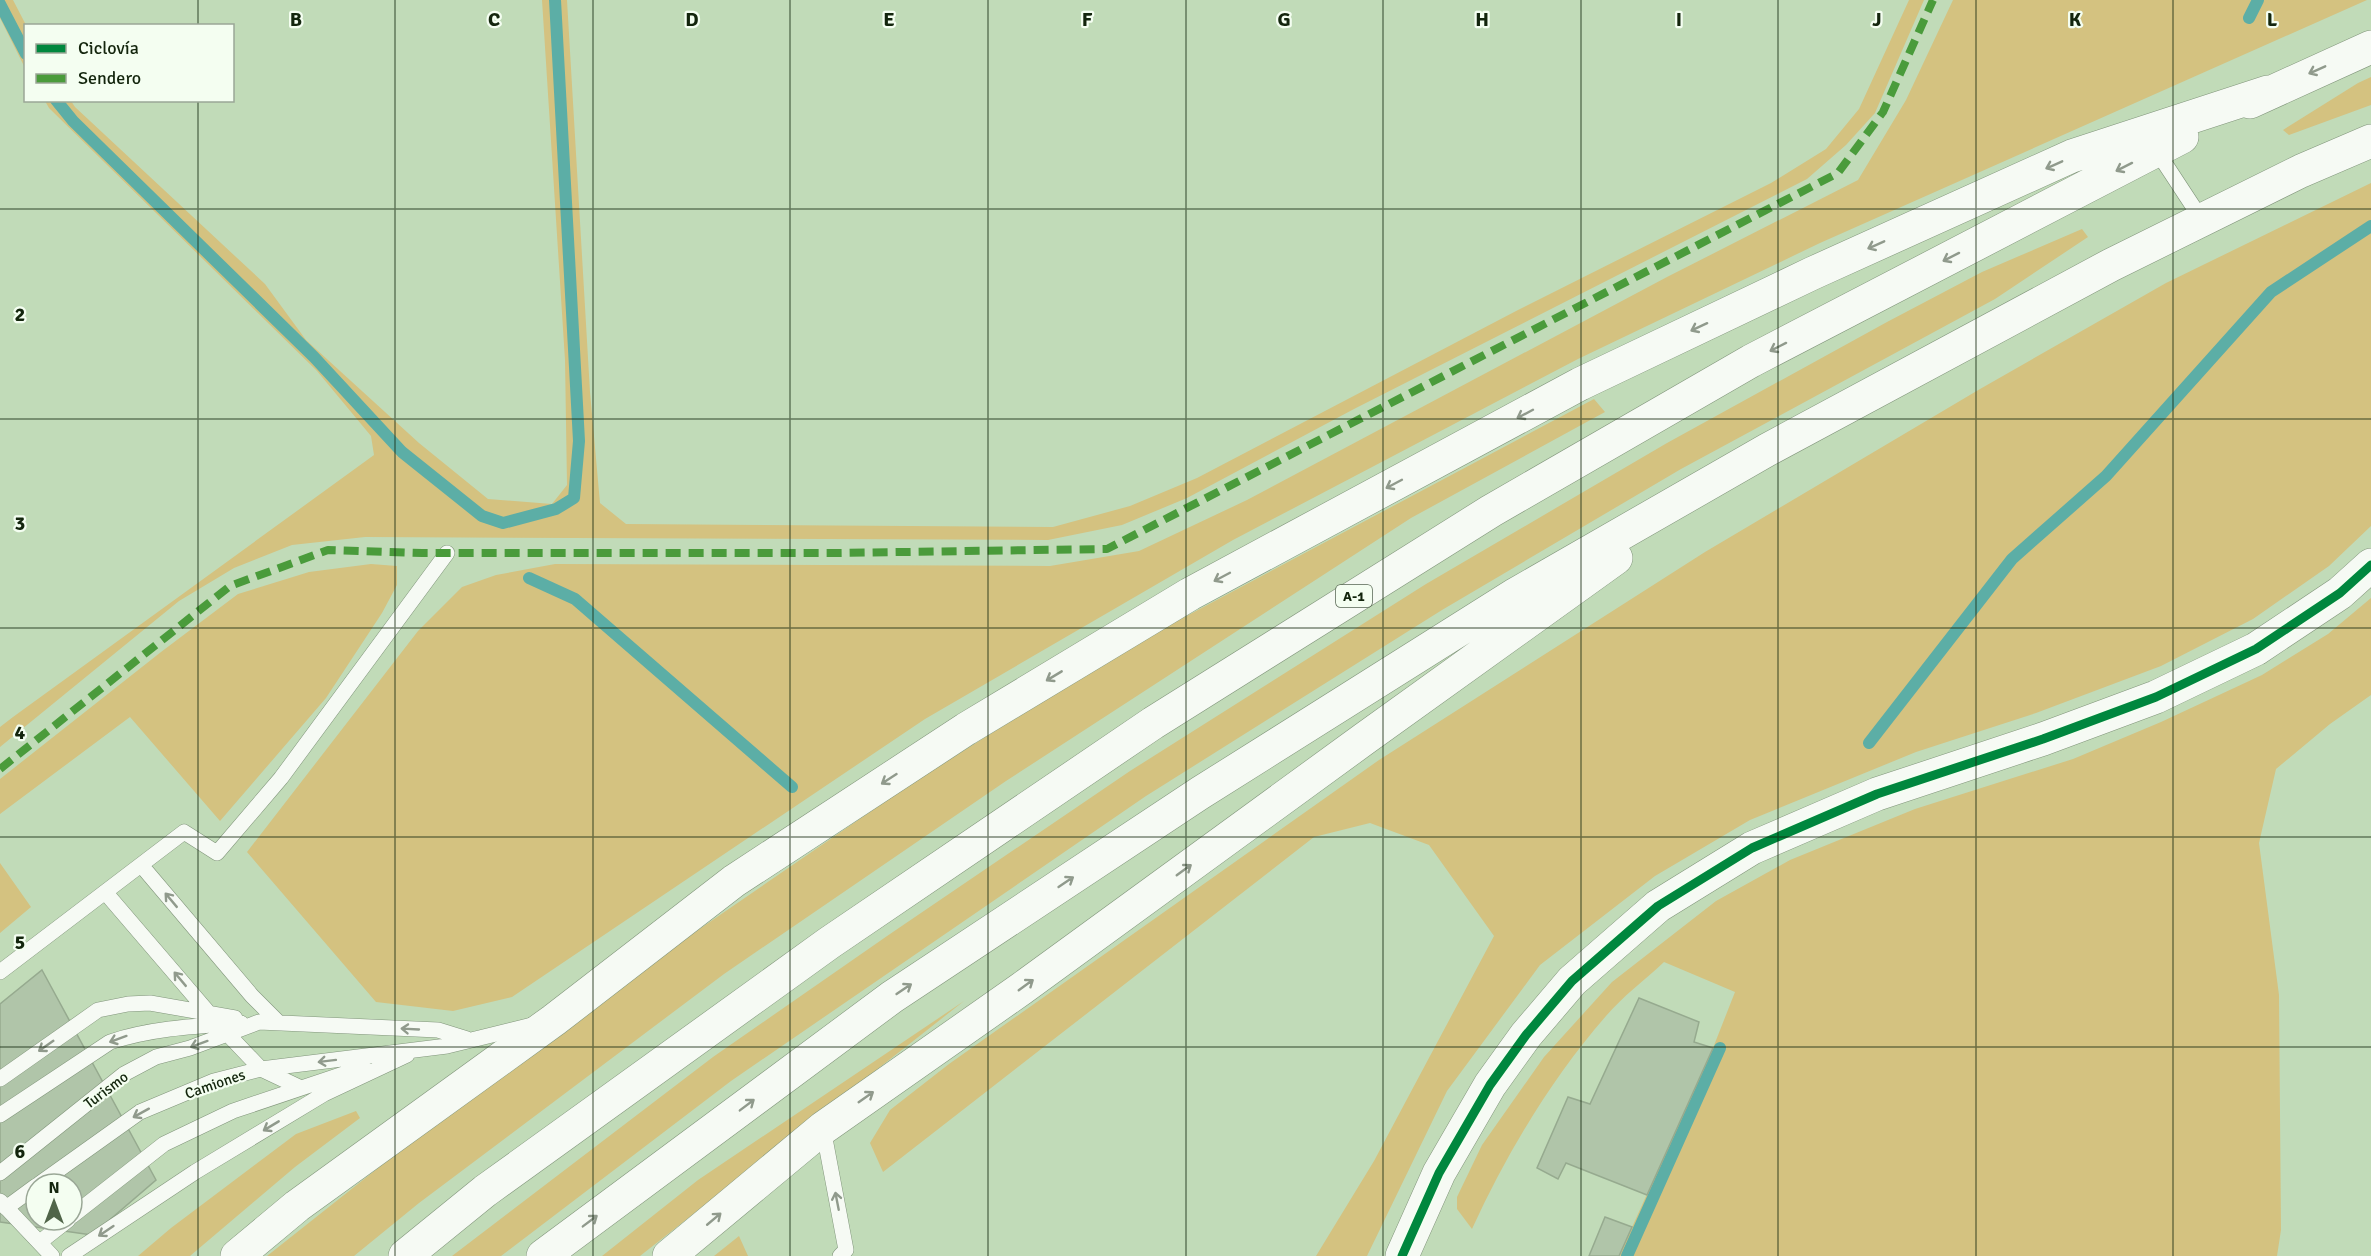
<svg xmlns="http://www.w3.org/2000/svg" width="2371" height="1256" font-family="Signika,sans-serif">
<style>
.green{fill:#d4c280}
.lines{fill:none;stroke-linecap:round;stroke-linejoin:round}
.stream{stroke:#5caea6;stroke-width:12}
.building{fill:#b0c5a9;stroke:#96aa8f;stroke-width:1.5;fill-rule:evenodd}
.service-casing{stroke:#81957b;stroke-width:16}
.tertiary-casing{stroke:#81957b;stroke-width:34}
.motorway-casing{stroke:#81957b;stroke-width:34}
.service{stroke:#f6faf4;stroke-width:15}
.tertiary{stroke:#f6faf4;stroke-width:33}
.motorway{stroke:#f6faf4;stroke-width:33}
.quiet{stroke:#4a9b3b;stroke-width:8;stroke-dasharray:15 8;stroke-linecap:butt}
.cycleway-casing{stroke:#f4fef1;stroke-width:13}
.cycleway{stroke:#00873e;stroke-width:9}
.oneway{stroke:#909a8c}
.grid{fill:none;stroke:#13250d;stroke-width:1.5;stroke-opacity:0.55}
.labels{text-anchor:middle;dominant-baseline:central;stroke-width:4.5;stroke-linejoin:round;paint-order:stroke}
.shield{fill:#f4fef1;stroke:#566651;stroke-width:1.5}
.shield-label{font-size:14px;font-weight:bold;fill:#13250d}
.street-label{font-size:15px;fill:#13250d;stroke:#f4fef1}
.grid-label{font-size:20px;text-anchor:middle;font-weight:bold;fill:#13250d;stroke:#f4fef1;stroke-width:4.5;stroke-linejoin:round;paint-order:stroke}
</style>
<rect width="100%" height="100%" fill="#c1dbb8"/>
<path class="green" d="M0 0H13L26 25 25 68 0 18Z
M542 0H567L590 392 600 503 626 524 1053 527 1130 506 1197 478 1518 310 1771 183 1826 149 1859 109 1909 0H1924L1875 113 1846 145 1807 179 1354 409 1187 498 1122 525 1048 540 365 537 292 545 234 568 179 601 0 747V727L13 717 374 455 371 436 317 371 49 108 45 101H71L75 107 265 284 306 340 419 443 488 499 552 504 567 485 565 360Z
M1953 0H2367L1820 243 1578 359 1233 540 925 719 512 997 453 1011 376 1002 247 852 418 631 462 587 496 575 555 564 1050 566 1139 551 1247 500 1667 277 1858 180 1906 100Z
M2371 77V105L2289 135 2283 130 2358 83Z
M2371 183V526L2329 566 2253 619 2161 666 2036 713 1916 752 1750 820 1655 876 1540 965 1447 1091 1367 1256H1316L1374 1161 1494 936 1429 845 1370 823 1314 837 883 1172 870 1143 890 1110 949 1064 1379 760 1705 552 1980 389 2166 283Z
M2082 229 2088 237 1995 299 1681 469 1442 610 1146 796 731 1081 501 1256H452L713 1057 890 934 1130 771 1426 584 1667 443 1887 322 1982 272Z
M1594 399 1605 412 1411 518 1006 781 724 974 419 1203 354 1256H267L551 1031 915 781 1136 643Z
M371 564 397 566V585L382 613 326 698 220 821 130 717 0 814V779L161 652 238 594 309 572Z
M2371 598V695L2330 724 2276 769 2259 843 2279 995 2281 1230 2277 1256H1619L1713 1048 1735 992 1664 962C1645 980 1623 996 1606 1016 1551 1079 1507 1153 1472 1229L1457 1209V1197L1482 1145 1544 1057 1612 982 1716 901 1790 860 1915 809 2073 759 2161 722 2262 675 2328 634Z
M0 863 31 907 0 933Z
M964 1001 640 1256H602L698 1180Z
M356 1111 360 1118 295 1167 190 1256H138L171 1228 296 1134Z
M739 1236 748 1256H714Z"/>
<g class="lines">
<path class="stream" d="M0 4 26 54
M2249 18 2258 0
M56 100 73 121 314 357 402 452 482 516 503 523 556 509 574 498 579 441 555 0
M529 578 575 599 792 787
M1869 743 2012 559 2106 476 2271 292 2371 226
M1627 1256 1720 1048"/>
</g>
<path class="building" d="M42 970 156 1180 92 1235 0 1222V1004ZM36 1184H72V1220H36Z
M1639 998 1699 1022 1694 1042 1713 1048 1647 1195 1566 1163 1558 1179 1537 1168 1568 1097 1590 1104Z
M1605 1217 1632 1227 1619 1256H1589Z"/>
<g class="lines">
<g class="service-casing">
<path id="service" d="M2156 150 2202 220
M141 865 252 996 279 1023
M105 892 219 1025 261 1069 299 1087
M0 972 184 832 217 853 281 778 447 553
M0 1079 98 1010 128 1004 150 1003 235 1018
M0 1115 110 1042C152 1028 197 1026 241 1023
M823 1128 846 1250 840 1256
M0 1173 124 1074 156 1057 190 1048 259 1022 438 1030 467 1039
M39 1184 140 1112 214 1081 261 1069 447 1046 532 1025
M0 1201 52 1256
M6 1208 36 1186
M72 1216 164 1144 233 1111 364 1067
M40 1242 68 1220
M69 1256 195 1172 324 1094 407 1055"/>
</g>
<g class="tertiary-casing">
<path id="tertiary" d="M1402 1256 1439 1173 1490 1085 1526 1035 1572 981 1658 906 1752 848 1877 794 2043 739 2156 697 2256 649 2340 593 2371 565"/>
</g>
<g class="motorway-casing">
<path id="motorway" d="M2250 102 2371 47
M237 1256 297 1206 554 1020 734 881 966 729 1190 594 1580 384 1813 273 2072 156 2268 92
M405 1256 485 1191 829 943 1153 723 1491 511 1751 361 2182 137
M543 1256 892 997 1200 793 1516 594 1767 450 2111 265 2301 171 2371 141
M669 1256 823 1128 1021 989 1364 739 1616 558"/>
</g>
<use href="#service" class="service"/>
<use href="#tertiary" class="tertiary"/>
<use href="#motorway" class="motorway"/>
<path class="quiet" d="M0 769 230 586 328 550 422 553H834L1107 549 1838 173 1883 112 1933 0"/>
<g class="cycleway-casing">
<path id="cycleway" d="M1402 1256 1439 1173 1490 1085 1526 1035 1572 981 1658 906 1752 848 1877 794 2043 739 2156 697 2256 649 2340 593 2371 565"/>
</g>
<use href="#cycleway" class="cycleway"/>
</g>
<defs><path id="oneway-shaft" d="M-6 0H5M1.5-3L5.5 0L1.5 3" fill="none" stroke-width="1.6" stroke-linecap="round" stroke-linejoin="round" transform="scale(1.5)"/></defs>
<g class="oneway">
<use href="#oneway-shaft" transform="translate(2317 70) rotate(156)"/>
<use href="#oneway-shaft" transform="translate(2054 165) rotate(156)"/>
<use href="#oneway-shaft" transform="translate(2124 167) rotate(153)"/>
<use href="#oneway-shaft" transform="translate(1876 245) rotate(156)"/>
<use href="#oneway-shaft" transform="translate(1951 257) rotate(153)"/>
<use href="#oneway-shaft" transform="translate(1699 327) rotate(155)"/>
<use href="#oneway-shaft" transform="translate(1778 347) rotate(153)"/>
<use href="#oneway-shaft" transform="translate(1525 414) rotate(152)"/>
<use href="#oneway-shaft" transform="translate(1394 484) rotate(152)"/>
<use href="#oneway-shaft" transform="translate(1222 577) rotate(152)"/>
<use href="#oneway-shaft" transform="translate(1054 676) rotate(149)"/>
<use href="#oneway-shaft" transform="translate(889 779) rotate(147)"/>
<use href="#oneway-shaft" transform="translate(1184 870) rotate(-36)"/>
<use href="#oneway-shaft" transform="translate(1066 882) rotate(-34)"/>
<use href="#oneway-shaft" transform="translate(171 900) rotate(-130)"/>
<use href="#oneway-shaft" transform="translate(180 979) rotate(-130)"/>
<use href="#oneway-shaft" transform="translate(1026 985) rotate(-36)"/>
<use href="#oneway-shaft" transform="translate(904 989) rotate(-34)"/>
<use href="#oneway-shaft" transform="translate(410 1029) rotate(-177)"/>
<use href="#oneway-shaft" transform="translate(118 1039) rotate(160)"/>
<use href="#oneway-shaft" transform="translate(199 1044) rotate(160)"/>
<use href="#oneway-shaft" transform="translate(46 1046) rotate(145)"/>
<use href="#oneway-shaft" transform="translate(327 1061) rotate(173)"/>
<use href="#oneway-shaft" transform="translate(866 1097) rotate(-35)"/>
<use href="#oneway-shaft" transform="translate(747 1105) rotate(-37)"/>
<use href="#oneway-shaft" transform="translate(141 1113) rotate(151)"/>
<use href="#oneway-shaft" transform="translate(271 1126) rotate(149)"/>
<use href="#oneway-shaft" transform="translate(837 1201) rotate(-101)"/>
<use href="#oneway-shaft" transform="translate(714 1219) rotate(-40)"/>
<use href="#oneway-shaft" transform="translate(590 1221) rotate(-37)"/>
<use href="#oneway-shaft" transform="translate(106 1231) rotate(146)"/>
</g>
<path class="grid" d="M198 0V26M395 0V1256M593 0V1256M790 0V1256M988 0V1256M1186 0V1256M1383 0V1256M1581 0V1256M1778 0V1256M1976 0V1256M2173 0V1256M198 100V1256M0 209H2371M0 419H2371M0 628H2371M0 837H2371M0 1047H2371"/>
<g class="labels">
<rect class="shield" x="1336" y="585" width="36" height="22" rx="4.5"/>
<g class="shield-label">
<text x="1354" y="596">A-1</text>
</g>
<g class="street-label">
<text transform="translate(215 1084) rotate(-19)">Camiones</text>
<text transform="translate(106 1090) rotate(-37)">Turismo</text>
</g>
</g>
<g class="grid-label">
<text x="296" y="26">B</text>
<text x="494" y="26">C</text>
<text x="692" y="26">D</text>
<text x="889" y="26">E</text>
<text x="1087" y="26">F</text>
<text x="1284" y="26">G</text>
<text x="1482" y="26">H</text>
<text x="1679" y="26">I</text>
<text x="1877" y="26">J</text>
<text x="2075" y="26">K</text>
<text x="2272" y="26">L</text>
<text x="20" y="321">2</text>
<text x="20" y="530">3</text>
<text x="20" y="739">4</text>
<text x="20" y="949">5</text>
<text x="20" y="1158">6</text>
</g>
<rect x="24" y="24" width="210" height="78" fill="#f4fef1" stroke="#9aa796" stroke-width="1.5"/>
<rect x="36" y="44" width="30" height="9" fill="#00873e" stroke="#9aa796" stroke-width="1.5"/>
<text x="78" y="54" font-size="18" fill="#13250d">Ciclovía</text>
<rect x="36" y="74" width="30" height="9" fill="#4a9b3b" stroke="#9aa796" stroke-width="1.5"/>
<text x="78" y="84" font-size="18" fill="#13250d">Sendero</text>
<g transform="translate(54 1202)"><circle r="28" fill="#f4fef1" stroke="#9aa796" stroke-width="1.5"/>
<path d="M0-4.5L10 22L0 15L-10 22Z" fill="#506549"/>
<text y="-9" font-size="16" font-weight="bold" text-anchor="middle" fill="#13250d">N</text>
</g>
</svg>
